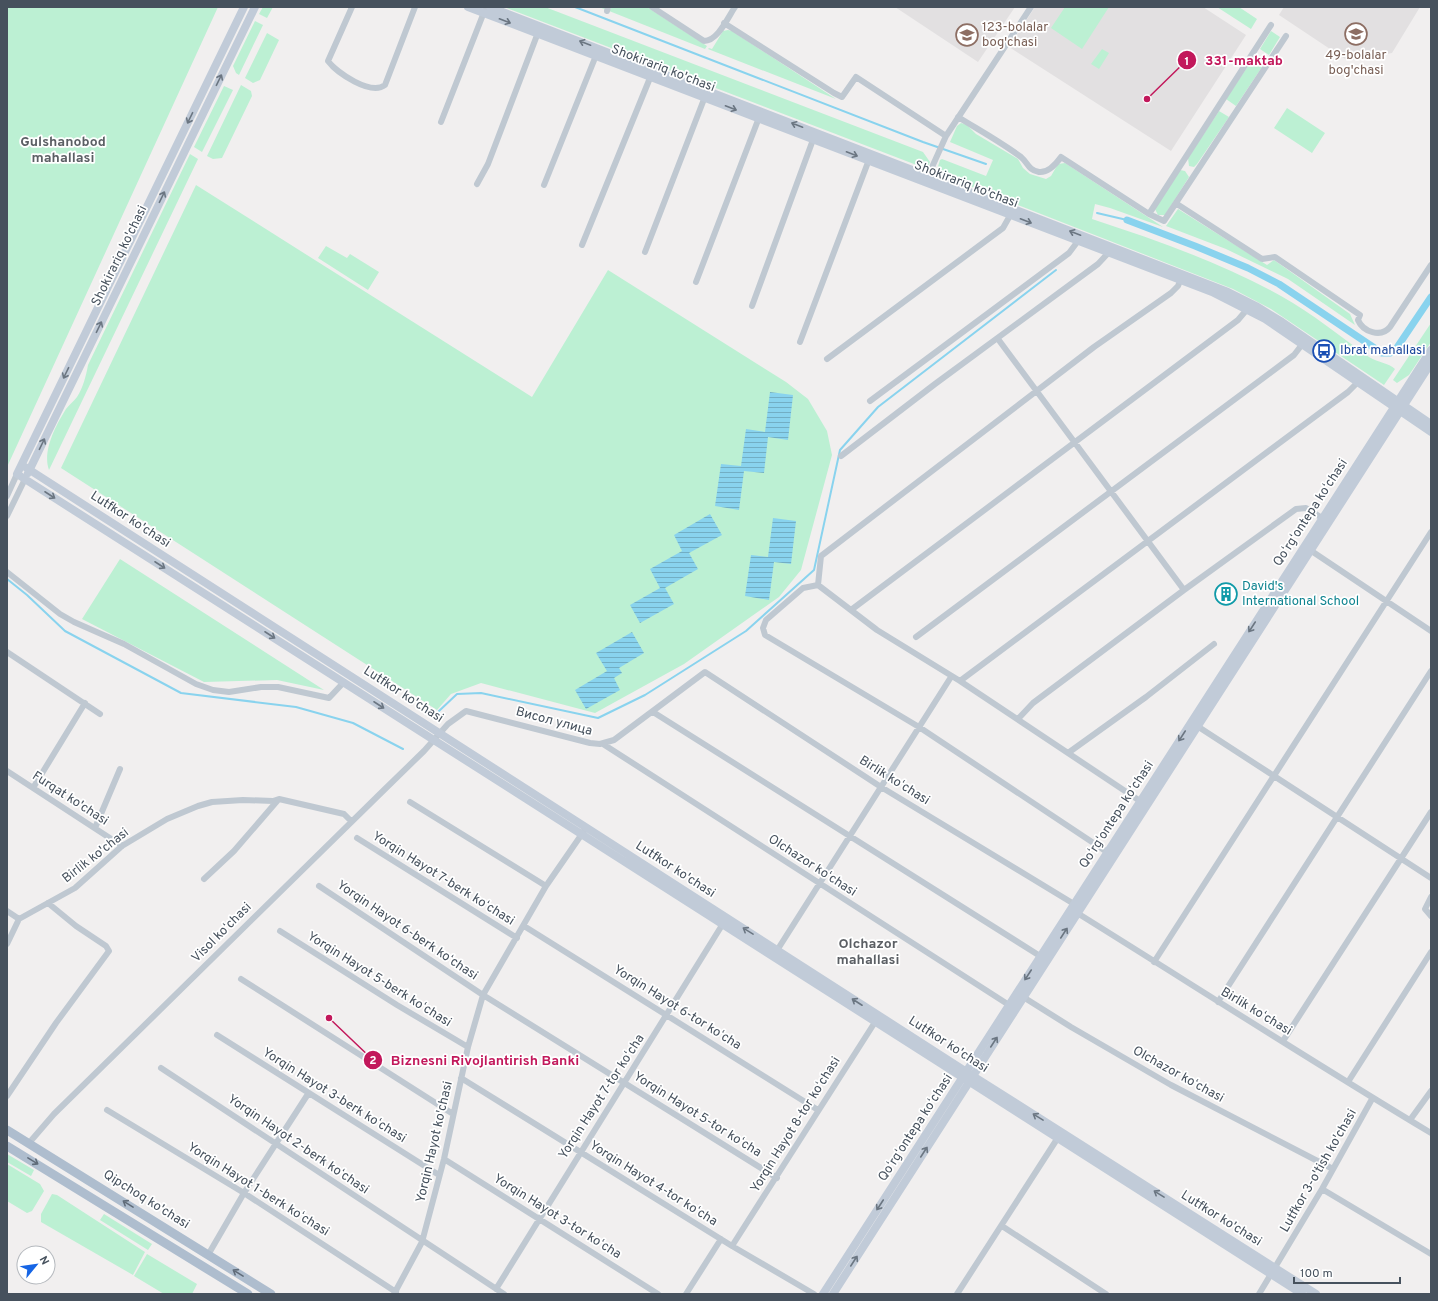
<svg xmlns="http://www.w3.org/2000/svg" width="1438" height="1301" font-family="Overpass,sans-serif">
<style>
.education{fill:#e2e0e1}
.green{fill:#bcf0d3}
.water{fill:url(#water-rules)}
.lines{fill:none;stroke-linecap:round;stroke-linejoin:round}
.stream{stroke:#89d3ee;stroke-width:2}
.canal{stroke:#89d3ee;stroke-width:7}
.minor{stroke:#bfc8d1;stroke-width:6}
.secondary{stroke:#c1cbd8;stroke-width:8}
.primary{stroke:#aebdce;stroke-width:9}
.oneway{stroke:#6b7682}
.oneway2{stroke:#606c79}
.labels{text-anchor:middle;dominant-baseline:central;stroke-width:3.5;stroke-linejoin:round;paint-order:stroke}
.education-label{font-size:13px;fill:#785e54;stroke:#fff;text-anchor:start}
.street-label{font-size:13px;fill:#46515d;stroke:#fff}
.transit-label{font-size:13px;fill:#164399;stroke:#fff;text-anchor:start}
.culture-label{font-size:13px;fill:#0d838f;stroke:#fff;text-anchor:start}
.neighbourhood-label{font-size:14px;font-weight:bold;fill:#5b5f64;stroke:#fff}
.leader{fill:none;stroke:#c2185b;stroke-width:1.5}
.callout-dot{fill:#c2185b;stroke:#fff;stroke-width:1.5}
.mark-label{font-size:12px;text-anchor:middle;font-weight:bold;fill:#fff}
.callout-label{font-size:14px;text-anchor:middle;font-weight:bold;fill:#c2185b;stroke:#fff;stroke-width:3.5;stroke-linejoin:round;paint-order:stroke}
</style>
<defs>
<pattern id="water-rules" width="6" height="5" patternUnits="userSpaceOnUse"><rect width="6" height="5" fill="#89d3ee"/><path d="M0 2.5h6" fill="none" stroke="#72aec4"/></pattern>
</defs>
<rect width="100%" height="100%" fill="#f1efef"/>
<path class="education" d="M895 7H1015L978 62Z
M1035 7H1203L1246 35 1171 151 1009 47Z
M1284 7H1420L1392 53 1348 61 1279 15Z"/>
<path class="green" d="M7 7H218L7 467Z
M263 7H273L267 18 259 14Z
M504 7H545L923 152 930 162 927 169Z
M599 7H603L609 11 612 7H647L707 46 705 49Z
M1065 7H1109L1082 49 1051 28Z
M1217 7H1239L1257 19 1251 29Z
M255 21 263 25 239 75 236 73 233 66Z
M728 30 732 31 836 99 708 49 709 48 712 49 723 31Z
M1271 31 1280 37 1269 55 1260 49Z
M267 33 279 40 260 80 253 83 245 78Z
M1102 49 1109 53 1099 69 1091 64Z
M1252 60 1262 67 1236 106 1226 99Z
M241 85 251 91 252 96 222 158 213 159 207 156Z
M224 86 233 90 202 152 194 147Z
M1287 108 1325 133 1312 153 1274 128Z
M1219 111 1229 117 1197 164 1194 167 1189 166 1188 158Z
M961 123 967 125 976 134 1018 159 1023 168 1030 174 1046 179 1051 176 1058 164 1065 163 1163 227 1110 208 1095 204 1092 219C1156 240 1222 263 1281 296 1312 313 1341 337 1369 357 1377 362 1389 363 1395 369L1384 385 1271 309 1233 289 936 173 940 160 942 159 986 176 993 160 950 142 957 126Z
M190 154 198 159 49 470C42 451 56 425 66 409 69 405 74 401 77 397 83 388 86 376 88 365Z
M1180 170 1185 171 1189 177 1165 215H1158L1155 209Z
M196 185 532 397 608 270 786 382 808 399 827 431 832 455 801 570 779 597 684 664 595 713 481 683 451 694 437 710 61 468Z
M1178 209 1267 265 1274 260 1350 314 1355 325 1288 279 1226 249 1166 226Z
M326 246 347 258 350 254 379 272 368 290 318 258Z
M1431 323V342L1409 375 1397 383 1393 380Z
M120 559 324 690 277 680 204 682 82 619Z
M7 1154 34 1170 31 1176 7 1162Z
M7 1164 40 1184 44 1191 32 1211 27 1213 7 1201Z
M52 1194 57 1195 145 1252 133 1275 41 1222V1214Z
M104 1214 152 1244 148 1250 100 1220Z
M147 1254 197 1284 192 1294H164L134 1276Z"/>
<path class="water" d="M770 392 793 395 788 440 768 437 764 473 744 471 739 510 715 506 721 464 741 466 746 429 765 432Z
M710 514 722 535 689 553 698 569 665 588 674 604 640 623 630 605 660 588 650 569 682 551 674 535Z
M773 518 796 521 791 564 774 562 769 600 745 596 751 555 768 557Z
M632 632 644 653 619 668 622 673 614 678 620 690 586 709 575 690 607 671 596 653Z"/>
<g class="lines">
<path class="stream" d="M575 7 923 142 986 164
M1097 213 1127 220
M7 579 27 595 65 631 181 693 296 707 353 723 403 749
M439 711 457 694 481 693 598 718 645 695 746 631 814 570 840 450 878 407 1056 270"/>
<path class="canal" d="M1127 220 1195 246 1248 268 1279 284 1382 353H1390L1396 349 1431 297"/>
<path class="minor" d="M352 7 328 61C337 73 371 96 385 85L415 7
M652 7 704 41C718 41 728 17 735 7
M607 11 608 7
M724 23 834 93 842 97 856 77 946 136
M958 117C979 130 1001 142 1021 157 1028 163 1028 170 1039 172 1048 173 1056 164 1061 157L1149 214 1164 221 1286 36
M441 122 486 7
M928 176 946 136 1031 7
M477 184 488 164 539 30
M544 185 597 53
M1177 204 1262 259 1275 257 1360 315 1358 320C1363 332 1381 338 1390 327L1431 265
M1149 214 1271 25
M582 245 652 73
M645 252 706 94
M696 282 760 115
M752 306 814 137
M998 339 1184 590
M800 342 870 157
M827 359 1003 228 1012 212
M870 401 1069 253 1078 241
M841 456 935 384 1098 264 1111 250
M7 496 17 474
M7 516 25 479
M1307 548 1431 631
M7 572 60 614 74 622 124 644 196 684 213 690 229 692 261 687H278L329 698 344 682
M818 585 803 588 766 620 763 628 765 635 919 727 1107 852
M851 610 1238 320 1249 307
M916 637 1294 355 1304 342
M7 652 100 714
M960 681 1348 392 1360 380
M653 712 1040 956
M1018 719 1033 703 1184 590 1296 509 1306 508 1322 518
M1194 724 1431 878
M603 744 1009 1005
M1068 753 1146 697 1214 644
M7 771 122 846
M33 788 85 703
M1140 801 960 681 877 630 818 585 821 556 1094 347 1171 293 1178 286 1182 276
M410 802 546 886
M95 828 120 769
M357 838 517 938
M204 879 234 851 278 800
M319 886 483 995 777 1178
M1431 897 1425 909 1431 916
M7 911 19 919
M1074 911C1193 985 1311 1061 1431 1133
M524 926 818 1110
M280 931 397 1005 468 1047
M7 944 19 919 75 888 122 846 167 819 198 806 212 802 243 800 273 801 279 799 344 814 351 821
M776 952 951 677
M1154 962 1431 532
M241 979 453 1114
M1020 995 1071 1027 1171 1085 1333 1169
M1218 1002 1431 671
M217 1035 439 1175
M1283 1041 1431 812
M161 1068 504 1294
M461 1078 732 1246 814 1294
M1348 1082 1431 952
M7 1096 56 1023 109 951 106 946 76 926 48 903
M107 1110 244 1193 396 1292
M1410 1120 1431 1091
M29 1143 54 1114 385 789 424 751 448 724 466 711 590 743 600 744 614 740 705 672 881 787 1074 904
M444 1159 658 1294
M1322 1189 1431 1254
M1002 1226 1106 1294
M732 1246 877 1019
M208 1255 244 1193 308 1094
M496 1289 724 922
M394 1294 422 1242 444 1159 468 1047 483 995 546 886 584 831
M686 1294 721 1239
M957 1294 1059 1136
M1259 1294 1322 1189 1372 1099"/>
<path class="secondary" d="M244 7 17 474 1302 1294
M468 7 1212 292 1265 319 1431 432
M490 7 1228 292 1256 306 1282 322 1431 424
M22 465 973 1076 1316 1294
M28 473 255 7
M823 1294 1431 350
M833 1294 1431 363"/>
<path class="primary" d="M7 1130 271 1294
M7 1146 248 1294"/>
</g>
<defs><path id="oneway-shaft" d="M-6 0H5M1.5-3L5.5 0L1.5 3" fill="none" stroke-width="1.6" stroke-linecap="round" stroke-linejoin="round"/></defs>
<g class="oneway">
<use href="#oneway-shaft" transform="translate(505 21) rotate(21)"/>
<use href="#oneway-shaft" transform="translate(585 43) rotate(-159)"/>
<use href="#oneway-shaft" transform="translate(219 80) rotate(-64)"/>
<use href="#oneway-shaft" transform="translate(731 108) rotate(21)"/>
<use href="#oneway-shaft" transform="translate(190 118) rotate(116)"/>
<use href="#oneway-shaft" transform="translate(797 125) rotate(-159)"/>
<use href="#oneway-shaft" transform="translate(852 154) rotate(21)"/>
<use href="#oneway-shaft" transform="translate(162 197) rotate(-64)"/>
<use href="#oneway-shaft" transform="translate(1026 221) rotate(21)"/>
<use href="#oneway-shaft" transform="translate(1075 233) rotate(-159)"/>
<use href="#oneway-shaft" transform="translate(99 327) rotate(-64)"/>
<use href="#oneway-shaft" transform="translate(66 373) rotate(116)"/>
<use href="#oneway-shaft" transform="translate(42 444) rotate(-64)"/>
<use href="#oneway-shaft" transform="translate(50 495) rotate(33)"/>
<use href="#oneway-shaft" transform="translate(160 565) rotate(33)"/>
<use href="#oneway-shaft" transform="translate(1252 627) rotate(123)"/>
<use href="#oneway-shaft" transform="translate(270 635) rotate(33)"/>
<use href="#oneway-shaft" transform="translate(379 705) rotate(33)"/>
<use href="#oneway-shaft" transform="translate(1182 736) rotate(123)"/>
<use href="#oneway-shaft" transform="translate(748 931) rotate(-148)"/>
<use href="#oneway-shaft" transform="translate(1064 933) rotate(-57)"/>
<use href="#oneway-shaft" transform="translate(1028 975) rotate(123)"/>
<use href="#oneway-shaft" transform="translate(857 1002) rotate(-147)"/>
<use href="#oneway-shaft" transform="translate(994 1042) rotate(-57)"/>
<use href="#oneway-shaft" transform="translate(1038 1117) rotate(-148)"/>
<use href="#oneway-shaft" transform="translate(924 1152) rotate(-57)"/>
<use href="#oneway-shaft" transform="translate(1159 1194) rotate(-148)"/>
<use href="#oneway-shaft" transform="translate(880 1205) rotate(123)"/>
<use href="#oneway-shaft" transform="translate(854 1261) rotate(-57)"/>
</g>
<g class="oneway2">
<use href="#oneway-shaft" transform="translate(33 1161) rotate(31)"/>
<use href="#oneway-shaft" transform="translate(128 1204) rotate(-148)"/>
<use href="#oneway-shaft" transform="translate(238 1273) rotate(-148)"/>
</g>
<defs>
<g id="school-ring" transform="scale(1.15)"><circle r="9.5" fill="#fff" stroke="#8d6e63" stroke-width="1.5"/><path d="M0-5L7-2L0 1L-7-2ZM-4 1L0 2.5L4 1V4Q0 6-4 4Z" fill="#8d6e63"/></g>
<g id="bus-ring" transform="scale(1.15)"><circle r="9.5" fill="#fff" stroke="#1a4fb4" stroke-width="1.5"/><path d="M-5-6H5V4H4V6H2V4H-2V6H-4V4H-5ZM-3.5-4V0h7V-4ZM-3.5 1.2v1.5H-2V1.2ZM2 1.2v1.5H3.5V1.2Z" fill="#1a4fb4"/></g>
<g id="building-ring" transform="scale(1.15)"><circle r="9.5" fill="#fff" stroke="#0f9aa8" stroke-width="1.5"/><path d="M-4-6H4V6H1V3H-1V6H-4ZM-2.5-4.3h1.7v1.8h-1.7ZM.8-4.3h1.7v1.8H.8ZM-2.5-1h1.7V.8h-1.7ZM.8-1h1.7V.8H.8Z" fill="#0f9aa8"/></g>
</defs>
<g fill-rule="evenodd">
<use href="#school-ring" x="1356" y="34"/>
<use href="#school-ring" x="967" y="35"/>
<use href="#bus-ring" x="1324" y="351"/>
<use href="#building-ring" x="1226" y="594"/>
</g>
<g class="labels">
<g class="education-label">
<text x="982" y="28">123-bolalar<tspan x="982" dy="15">bog'chasi</tspan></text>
<text x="1356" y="56" text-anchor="middle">49-bolalar<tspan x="1356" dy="15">bog'chasi</tspan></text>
</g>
<g class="street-label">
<text transform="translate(663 69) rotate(21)">Shokirariq ko'chasi</text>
<text transform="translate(966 185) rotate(21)">Shokirariq ko'chasi</text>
<text transform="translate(120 256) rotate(-64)">Shokirariq ko'chasi</text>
<text transform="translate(1311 513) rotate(-57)">Qoʻrgʻontepa koʻchasi</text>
<text transform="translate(130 520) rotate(33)">Lutfkor ko'chasi</text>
<text transform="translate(403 695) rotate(33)">Lutfkor ko'chasi</text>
<text transform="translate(554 722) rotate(15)">Висол улица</text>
<text transform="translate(894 781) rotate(32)">Birlik koʻchasi</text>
<text transform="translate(70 799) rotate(33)">Furqat ko'chasi</text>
<text transform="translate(1117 815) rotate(-57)">Qoʻrgʻontepa koʻchasi</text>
<text transform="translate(96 856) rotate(-38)">Birlik ko'chasi</text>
<text transform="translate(812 866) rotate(33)">Olchazor koʻchasi</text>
<text transform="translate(675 870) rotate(33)">Lutfkor ko'chasi</text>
<text transform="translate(443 879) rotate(32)">Yorqin Hayot 7-berk koʻchasi</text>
<text transform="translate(407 931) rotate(34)">Yorqin Hayot 6-berk koʻchasi</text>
<text transform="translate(222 933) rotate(-45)">Visol koʻchasi</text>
<text transform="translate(379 980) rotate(32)">Yorqin Hayot 5-berk koʻchasi</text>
<text transform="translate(677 1008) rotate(32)">Yorqin Hayot 6-tor koʻcha</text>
<text transform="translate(1256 1012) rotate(31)">Birlik koʻchasi</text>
<text transform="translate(948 1045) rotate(33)">Lutfkor ko'chasi</text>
<text transform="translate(1178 1075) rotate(29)">Olchazor koʻchasi</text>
<text transform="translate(334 1096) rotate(32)">Yorqin Hayot 3-berk koʻchasi</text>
<text transform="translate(602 1097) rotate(-57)">Yorqin Hayot 7-tor koʻcha</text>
<text transform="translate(697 1115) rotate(32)">Yorqin Hayot 5-tor koʻcha</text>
<text transform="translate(796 1125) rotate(-58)">Yorqin Hayot 8-tor koʻchasi</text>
<text transform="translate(916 1128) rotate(-57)">Qoʻrgʻontepa koʻchasi</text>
<text transform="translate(435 1142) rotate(-77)">Yorqin Hayot ko'chasi</text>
<text transform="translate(298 1145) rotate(34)">Yorqin Hayot 2-berk koʻchasi</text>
<text transform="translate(1319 1171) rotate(-60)">Lutfkor 3-o'tish ko'chasi</text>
<text transform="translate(653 1184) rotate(32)">Yorqin Hayot 4-tor koʻcha</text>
<text transform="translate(258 1190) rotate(32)">Yorqin Hayot 1-berk koʻchasi</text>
<text transform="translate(146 1200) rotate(32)">Qipchoq ko'chasi</text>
<text transform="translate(557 1217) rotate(32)">Yorqin Hayot 3-tor koʻcha</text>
<text transform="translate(1221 1219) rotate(32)">Lutfkor ko'chasi</text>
</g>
<g class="transit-label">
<text x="1340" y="351">Ibrat mahallasi</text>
</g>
<g class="culture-label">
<text x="1242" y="587">David's<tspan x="1242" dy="15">International School</tspan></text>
</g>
<g class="neighbourhood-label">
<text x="63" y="142">Gulshanobod<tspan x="63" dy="16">mahallasi</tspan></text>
<text x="868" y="944">Olchazor<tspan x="868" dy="16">mahallasi</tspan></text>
</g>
</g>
<path class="leader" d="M1147 99L1187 60M329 1018L373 1060"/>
<g class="callout-dot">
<circle cx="1147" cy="99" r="4"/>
<circle cx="329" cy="1018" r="4"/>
<circle cx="1187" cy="60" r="10"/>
<circle cx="373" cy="1060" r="10"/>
</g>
<g class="mark-label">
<text x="1187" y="65">1</text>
<text x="373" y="1064">2</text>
</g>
<g class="callout-label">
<text x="1244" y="65">331-maktab</text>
<text x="485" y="1065">Biznesni Rivojlantirish Banki</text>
</g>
<rect width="1438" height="1301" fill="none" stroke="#46515d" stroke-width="16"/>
<g transform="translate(36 1265) rotate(61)"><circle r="19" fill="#ffffff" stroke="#b5b9be"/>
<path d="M0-3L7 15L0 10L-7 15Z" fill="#1665e5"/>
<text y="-6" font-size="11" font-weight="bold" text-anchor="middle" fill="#46515d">N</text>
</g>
<path d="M1294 1277v6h106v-6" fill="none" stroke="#46515d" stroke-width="2"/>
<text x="1300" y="1277" font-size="12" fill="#46515d" stroke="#ffffff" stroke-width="3" paint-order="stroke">100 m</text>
</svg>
